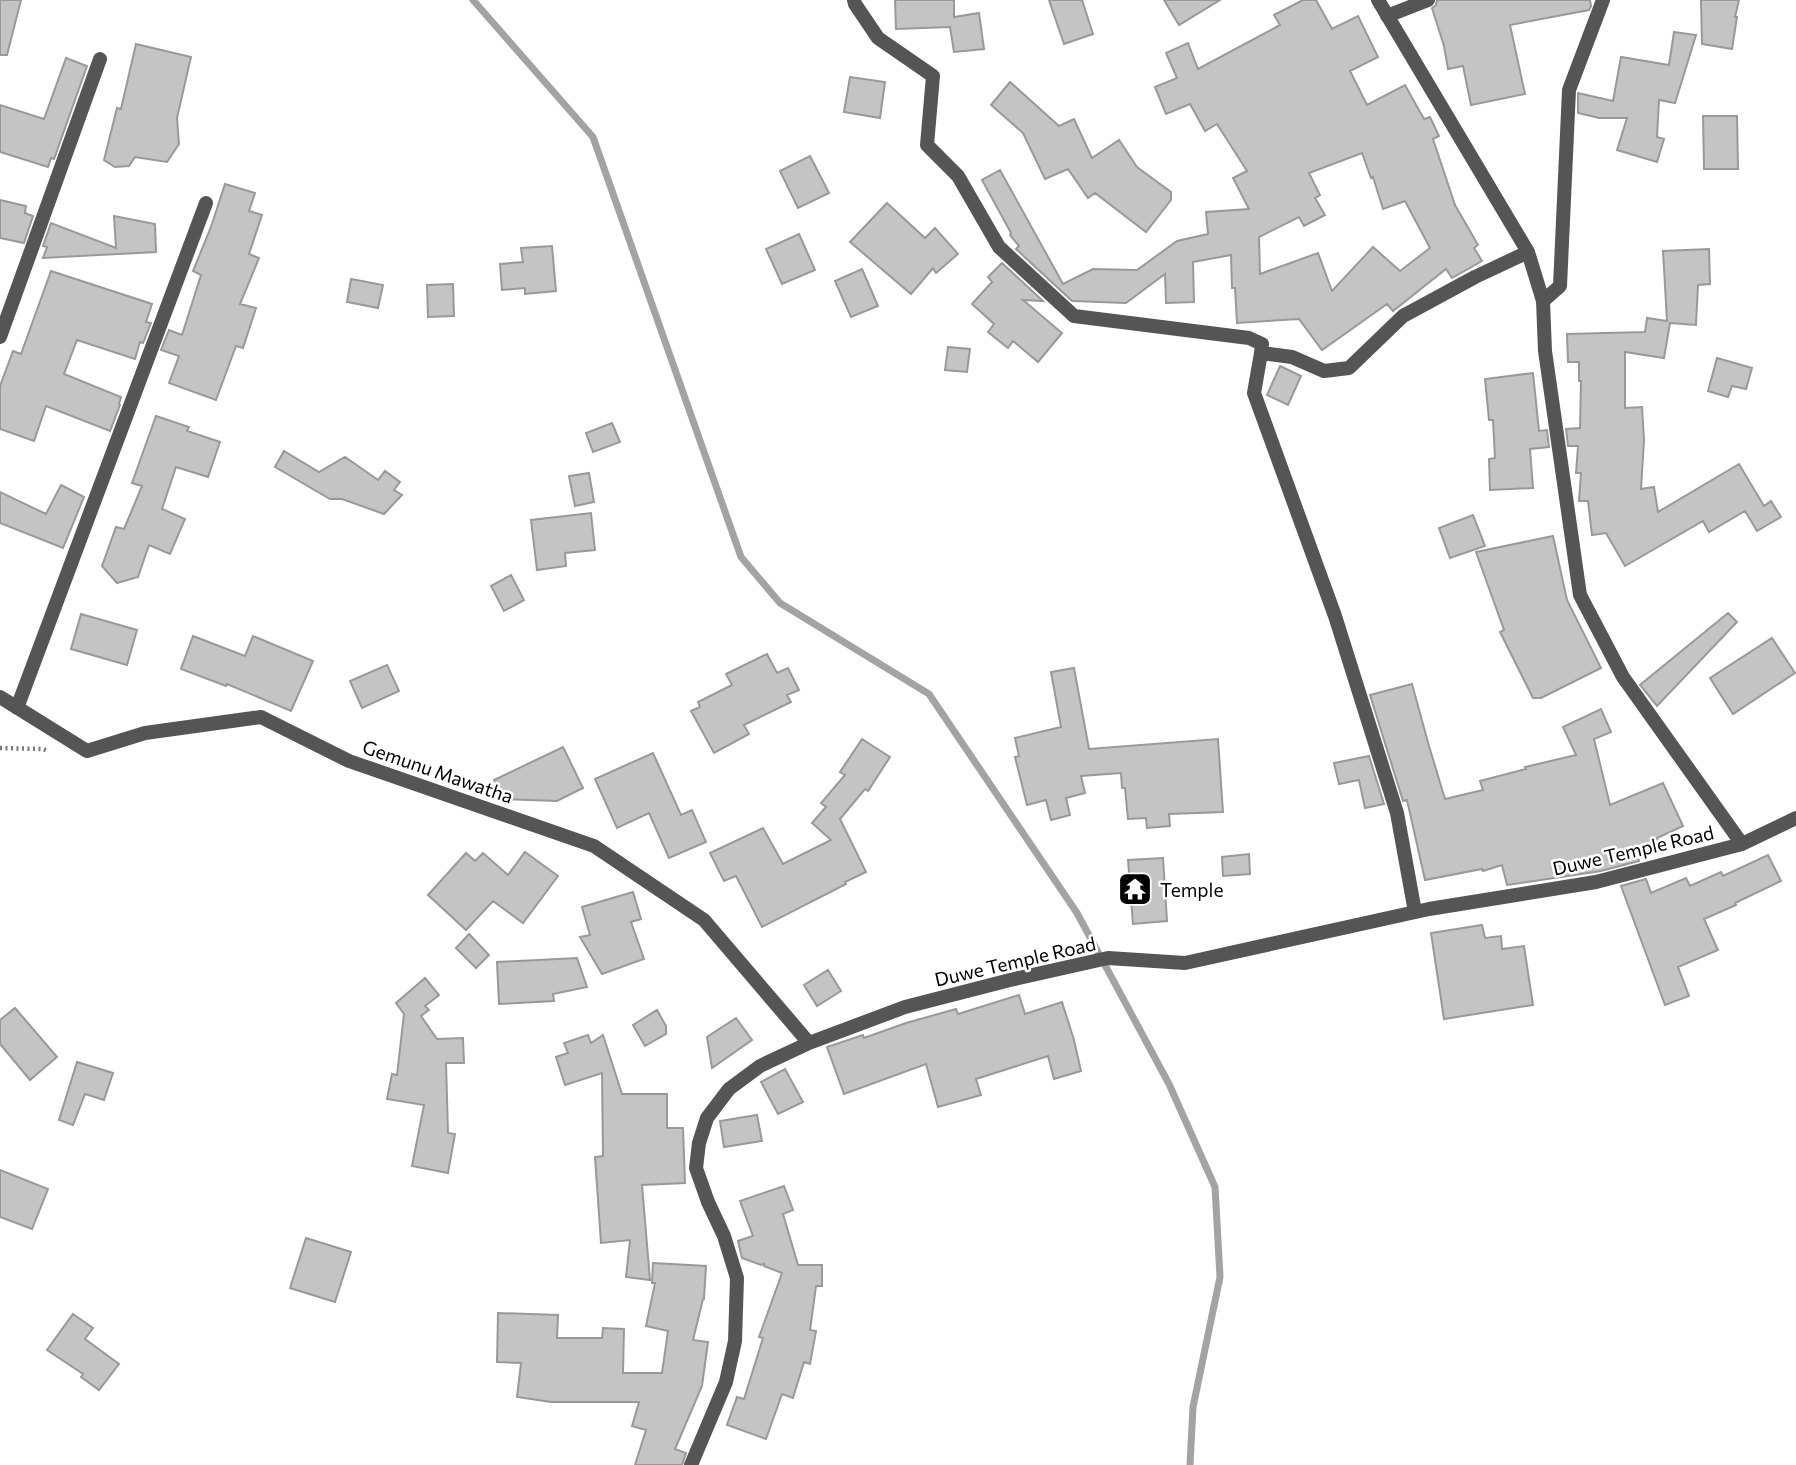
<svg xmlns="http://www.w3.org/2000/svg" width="1796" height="1465" font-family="Commissioner,sans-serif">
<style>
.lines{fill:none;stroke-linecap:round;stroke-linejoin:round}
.stream{stroke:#a3a3a3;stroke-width:7}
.building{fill:#c4c4c4;stroke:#999;stroke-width:2;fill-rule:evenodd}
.path{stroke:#777;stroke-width:4.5;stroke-dasharray:2 3.5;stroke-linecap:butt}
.minor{stroke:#555;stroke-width:14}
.labels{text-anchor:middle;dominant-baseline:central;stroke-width:5;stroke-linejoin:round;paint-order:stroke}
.street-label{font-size:19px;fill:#000;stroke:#fff}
.poi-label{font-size:19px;fill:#000;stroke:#fff;text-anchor:start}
</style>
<rect width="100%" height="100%" fill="#fff"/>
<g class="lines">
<path class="stream" d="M473 0 593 137 741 557 780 603 929 694 1077 913 1169 1084 1215 1187 1220 1277 1193 1407 1190 1465"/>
</g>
<path class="building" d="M0 0H21L7 55H0Z
M895 0H954V17L979 13 984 49 954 52 950 27 896 29Z
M1049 0H1082L1093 34 1064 44Z
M1164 0H1220L1179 25Z
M1303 0H1316L1332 29 1358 16 1378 57 1350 71 1367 105 1405 85 1424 119 1430 117 1439 136 1433 139 1455 205 1478 245 1474 248 1482 261 1452 278 1446 269 1393 311 1387 304 1322 350 1299 319 1237 323 1235 288H1232L1231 255 1193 262 1194 302 1166 303 1165 274 1126 303 1072 301 1016 249 1019 246 1010 235 1011 233 982 180 1000 170 1063 284 1093 269 1137 270 1177 241 1208 234 1206 212 1249 209 1233 178 1247 171 1217 124 1205 131 1190 104 1166 114 1155 87 1177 78 1166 53 1188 43 1198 69 1280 25 1274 15ZM1362 153 1371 178 1373 177 1383 209 1405 201 1430 248 1400 271 1373 247 1332 291 1318 253 1260 274 1259 237 1299 217 1304 226 1325 215 1315 198 1320 195 1309 173Z
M1437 0H1590L1591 6 1589 10 1510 25 1525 94 1471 105 1463 66 1448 69 1444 46 1432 8 1436 5Z
M1701 0H1739L1735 17H1737L1732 49 1702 44Z
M1674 32 1696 35 1675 103 1659 100 1657 137 1664 139 1657 162 1617 150 1627 118H1599L1578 113V93L1613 101 1621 57 1669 65Z
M136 44 191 57 177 118 179 144 167 162 135 157 129 166 115 167 104 160 117 108 121 109Z
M66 58 87 66 54 159 51 158 48 167 0 152V105L44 119Z
M850 77 885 82 880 118 844 112Z
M1010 82 1059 126 1074 119 1092 158 1119 140 1137 167 1171 192V200L1146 232 1095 193 1088 198 1068 169 1045 179 1023 133 991 105Z
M1703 116H1737L1738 169H1704Z
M810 156 829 193 798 208 780 171Z
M225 184 255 193 249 211 262 215 249 254 259 258 240 304 256 308 243 348 236 346 216 400 169 383 179 356 161 350 169 330 182 335 201 275 193 271 211 227Z
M0 200 26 206 25 213 33 216 24 243 0 238Z
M887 203 925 238 935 228 958 254 936 273 933 268 911 294 850 242Z
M114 216 155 224 156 252 43 258 47 247 43 246 51 223 116 248Z
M799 234 815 270 782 284 766 249Z
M552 246 556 291 525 294V288L502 290 500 264 523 262 521 248Z
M1709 249 1710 284 1698 285 1696 325 1670 323 1664 358 1625 352V408L1642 407 1644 440 1641 489 1654 487 1658 512 1739 464 1764 506 1771 501 1781 517 1757 531 1745 511 1709 532 1703 521 1625 566 1606 533 1592 535 1588 501H1579L1581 473H1576L1578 446H1568L1566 429 1580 428 1581 381H1579V362H1568L1567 334 1645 332 1647 318 1667 321 1663 251Z
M1002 263 1043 301 1023 300 1062 333 1038 362 1013 341 1008 348 988 332 994 324 972 304 992 282 988 277Z
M862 269 878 306 851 317 835 281Z
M51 271 152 304 146 322 151 323 143 343 140 342 135 359 77 340 64 374 121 397 119 404 120 405 110 431 46 406 34 441 0 429V386L13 351 21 354Z
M351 279 383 285 378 308 347 302Z
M453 284 454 316 428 317 427 285Z
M948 347 970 349 967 372 945 370Z
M1717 358 1752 368 1746 389 1732 386 1728 397 1708 391Z
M1280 366 1301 376 1288 405 1267 395Z
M1533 373 1539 431 1547 430 1549 447 1530 449 1533 488 1490 490 1489 459 1495 458 1493 420H1489L1485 379Z
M156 416 189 427 187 431 220 442 208 477 176 467 162 509 185 519 170 554 149 545 138 577 117 583 102 566 116 527 124 529 142 486 132 483Z
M612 423 620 442 593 452 586 433Z
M284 451 319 472 345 457 378 480 385 471 400 482 394 490 402 495 384 514 342 499H330L275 467Z
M589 473 594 502 575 506 569 476Z
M61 485 84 497 63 548 0 523V492L46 514Z
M591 513 595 550 565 553 566 566 537 570 531 520Z
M1473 515 1485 546 1450 558 1439 528Z
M1553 536 1567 600 1601 668 1541 698H1533L1500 632 1504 630 1476 552Z
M511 575 524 600 504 611 491 586Z
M1728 613 1737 622 1657 706 1640 685Z
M81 614 137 630 127 665 71 649Z
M193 636 245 656 253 636 313 661 291 711 227 684 226 686 181 669Z
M1772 638 1795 673 1733 714 1710 678Z
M767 654 777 673 788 668 799 690 787 695 791 702 744 725 749 734 714 753 691 711 700 707 698 702 732 685 726 674Z
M387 665 399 691 362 708 350 681Z
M1074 668 1089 749 1218 739 1223 812 1169 814 1170 826 1147 828 1146 818 1128 819 1125 788H1122L1121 773 1081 776 1085 793 1066 798 1070 815 1051 820 1046 800 1027 805 1015 757 1019 756 1015 738 1061 727 1051 672Z
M1412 684 1429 746 1445 799 1483 790 1480 781 1526 769 1525 767 1576 755 1563 727 1601 709 1611 732 1594 739 1610 805 1663 783 1683 826 1657 838 1661 848 1638 858 1639 861 1601 871 1507 885 1502 865 1483 871 1482 869 1425 880 1407 800 1403 801 1370 695Z
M862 739 890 757 868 791 865 789 840 819 866 872 845 882 846 884 762 927 736 876 724 881 710 853 763 828 783 864 831 840 812 823 826 807 821 803 845 775 840 772Z
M563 747 583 788 557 801 503 799 494 780Z
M653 753 681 815 692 810 706 842 669 858 649 813 617 828 595 779Z
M1369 756 1384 804 1365 808 1359 780 1339 784 1334 763Z
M525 852 558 876 523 923 493 901 466 930 428 895 466 853 475 861 483 853 508 875Z
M1249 854 1250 874 1223 876 1222 857Z
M1768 855 1781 881 1735 903 1736 905 1704 919 1718 950 1678 967 1689 996 1665 1005 1621 886 1646 879 1651 893 1686 878 1690 886 1721 872 1723 876Z
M1163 858 1167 921 1133 924 1128 860Z
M633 892 641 919 631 922 644 959 602 974 580 937 590 935 582 907Z
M1482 925 1485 938 1501 936 1502 949 1524 946 1533 1005 1444 1019 1431 933Z
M469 934 489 955 476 968 456 948Z
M577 958 587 987 553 994 554 1001 499 1004 497 962Z
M828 970 841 991 817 1006 804 985Z
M425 978 439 995 425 1006 429 1010 421 1016 437 1039 463 1038 464 1063H446L448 1133 455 1134 448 1173 412 1166 424 1105 387 1099 392 1074 397 1075 404 1014 396 1003Z
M1019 995 1025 1014 1062 1002 1074 1040 1081 1071 1054 1079 1048 1056 976 1079 981 1095 938 1107 926 1064 844 1094 827 1047 863 1035 864 1038 906 1023 956 1009 958 1014Z
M15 1008 57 1057 30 1080 0 1044V1020Z
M657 1010 666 1026V1034L645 1046 633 1025Z
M736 1018 752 1040 712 1068 707 1037Z
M588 1035 591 1043 603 1035 622 1094H667V1128H683L685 1183 642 1185 650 1280 626 1277 630 1240 601 1243 595 1157 603 1156 602 1073 565 1085 556 1057 568 1053 564 1043Z
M77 1062 113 1073 104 1100 85 1094 73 1125 59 1120Z
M785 1069 803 1102 778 1114 761 1082Z
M757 1115 762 1141 724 1147 720 1121Z
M0 1170 48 1189 32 1229 0 1217Z
M784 1186 793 1210 783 1214 798 1265H822V1286H816L810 1330 816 1331 810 1364 804 1362 793 1398 782 1394 766 1439 727 1425 737 1397 744 1399 763 1338 759 1337 782 1273 764 1266V1264L761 1265 742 1258 738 1241 753 1236 740 1201Z
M306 1238 351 1252 335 1302 290 1288Z
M653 1263 706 1266 704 1299H703L693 1340 708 1342 702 1386 675 1449 686 1453 682 1465H635L646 1430 632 1426 639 1402H551L517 1397 521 1363 497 1362 498 1313 558 1315 557 1338H602L603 1328 624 1329 623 1373H662L668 1331 646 1326 655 1283H652Z
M73 1314 93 1328 85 1339 119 1364 99 1390 81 1377 83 1374 47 1350Z"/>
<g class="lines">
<path class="path" d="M0 748 43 749 48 751"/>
<path class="minor" d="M854 0 855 4 878 38 933 76 927 145 958 176 999 247 1074 316 1249 338 1262 344 1261 353
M1378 0 1528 252 1543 301 1545 351 1580 595 1623 677 1742 844
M1387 16 1428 0
M1543 301 1560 286 1569 90 1603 0
M0 337 100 59
M0 697 87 751 145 733 261 717 349 761 594 846 704 920 809 1043
M17 708 206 203
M1415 912 1397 813 1335 616 1254 393 1261 353 1292 357 1324 371 1349 368 1403 316 1475 277 1528 252
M691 1465 726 1382 735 1341 737 1278 724 1236 708 1202 696 1168 699 1143 707 1118 729 1089 760 1066 809 1043 905 1007 1010 980 1108 958 1185 963 1429 909 1596 882 1742 844 1796 818"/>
</g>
<defs>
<g id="temple-square" transform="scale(1.75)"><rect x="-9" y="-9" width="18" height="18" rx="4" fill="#000" stroke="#fff"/><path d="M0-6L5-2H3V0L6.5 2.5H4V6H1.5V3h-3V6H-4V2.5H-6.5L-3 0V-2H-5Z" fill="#fff"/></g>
</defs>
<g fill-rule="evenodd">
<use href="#temple-square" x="1135" y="889"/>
</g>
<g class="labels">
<g class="street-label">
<text transform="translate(438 771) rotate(19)">Gemunu Mawatha</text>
<text transform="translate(1633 850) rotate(-13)">Duwe Temple Road</text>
<text transform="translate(1015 961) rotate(-13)">Duwe Temple Road</text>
</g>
<g class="poi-label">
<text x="1160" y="889">Temple</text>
</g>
</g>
</svg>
